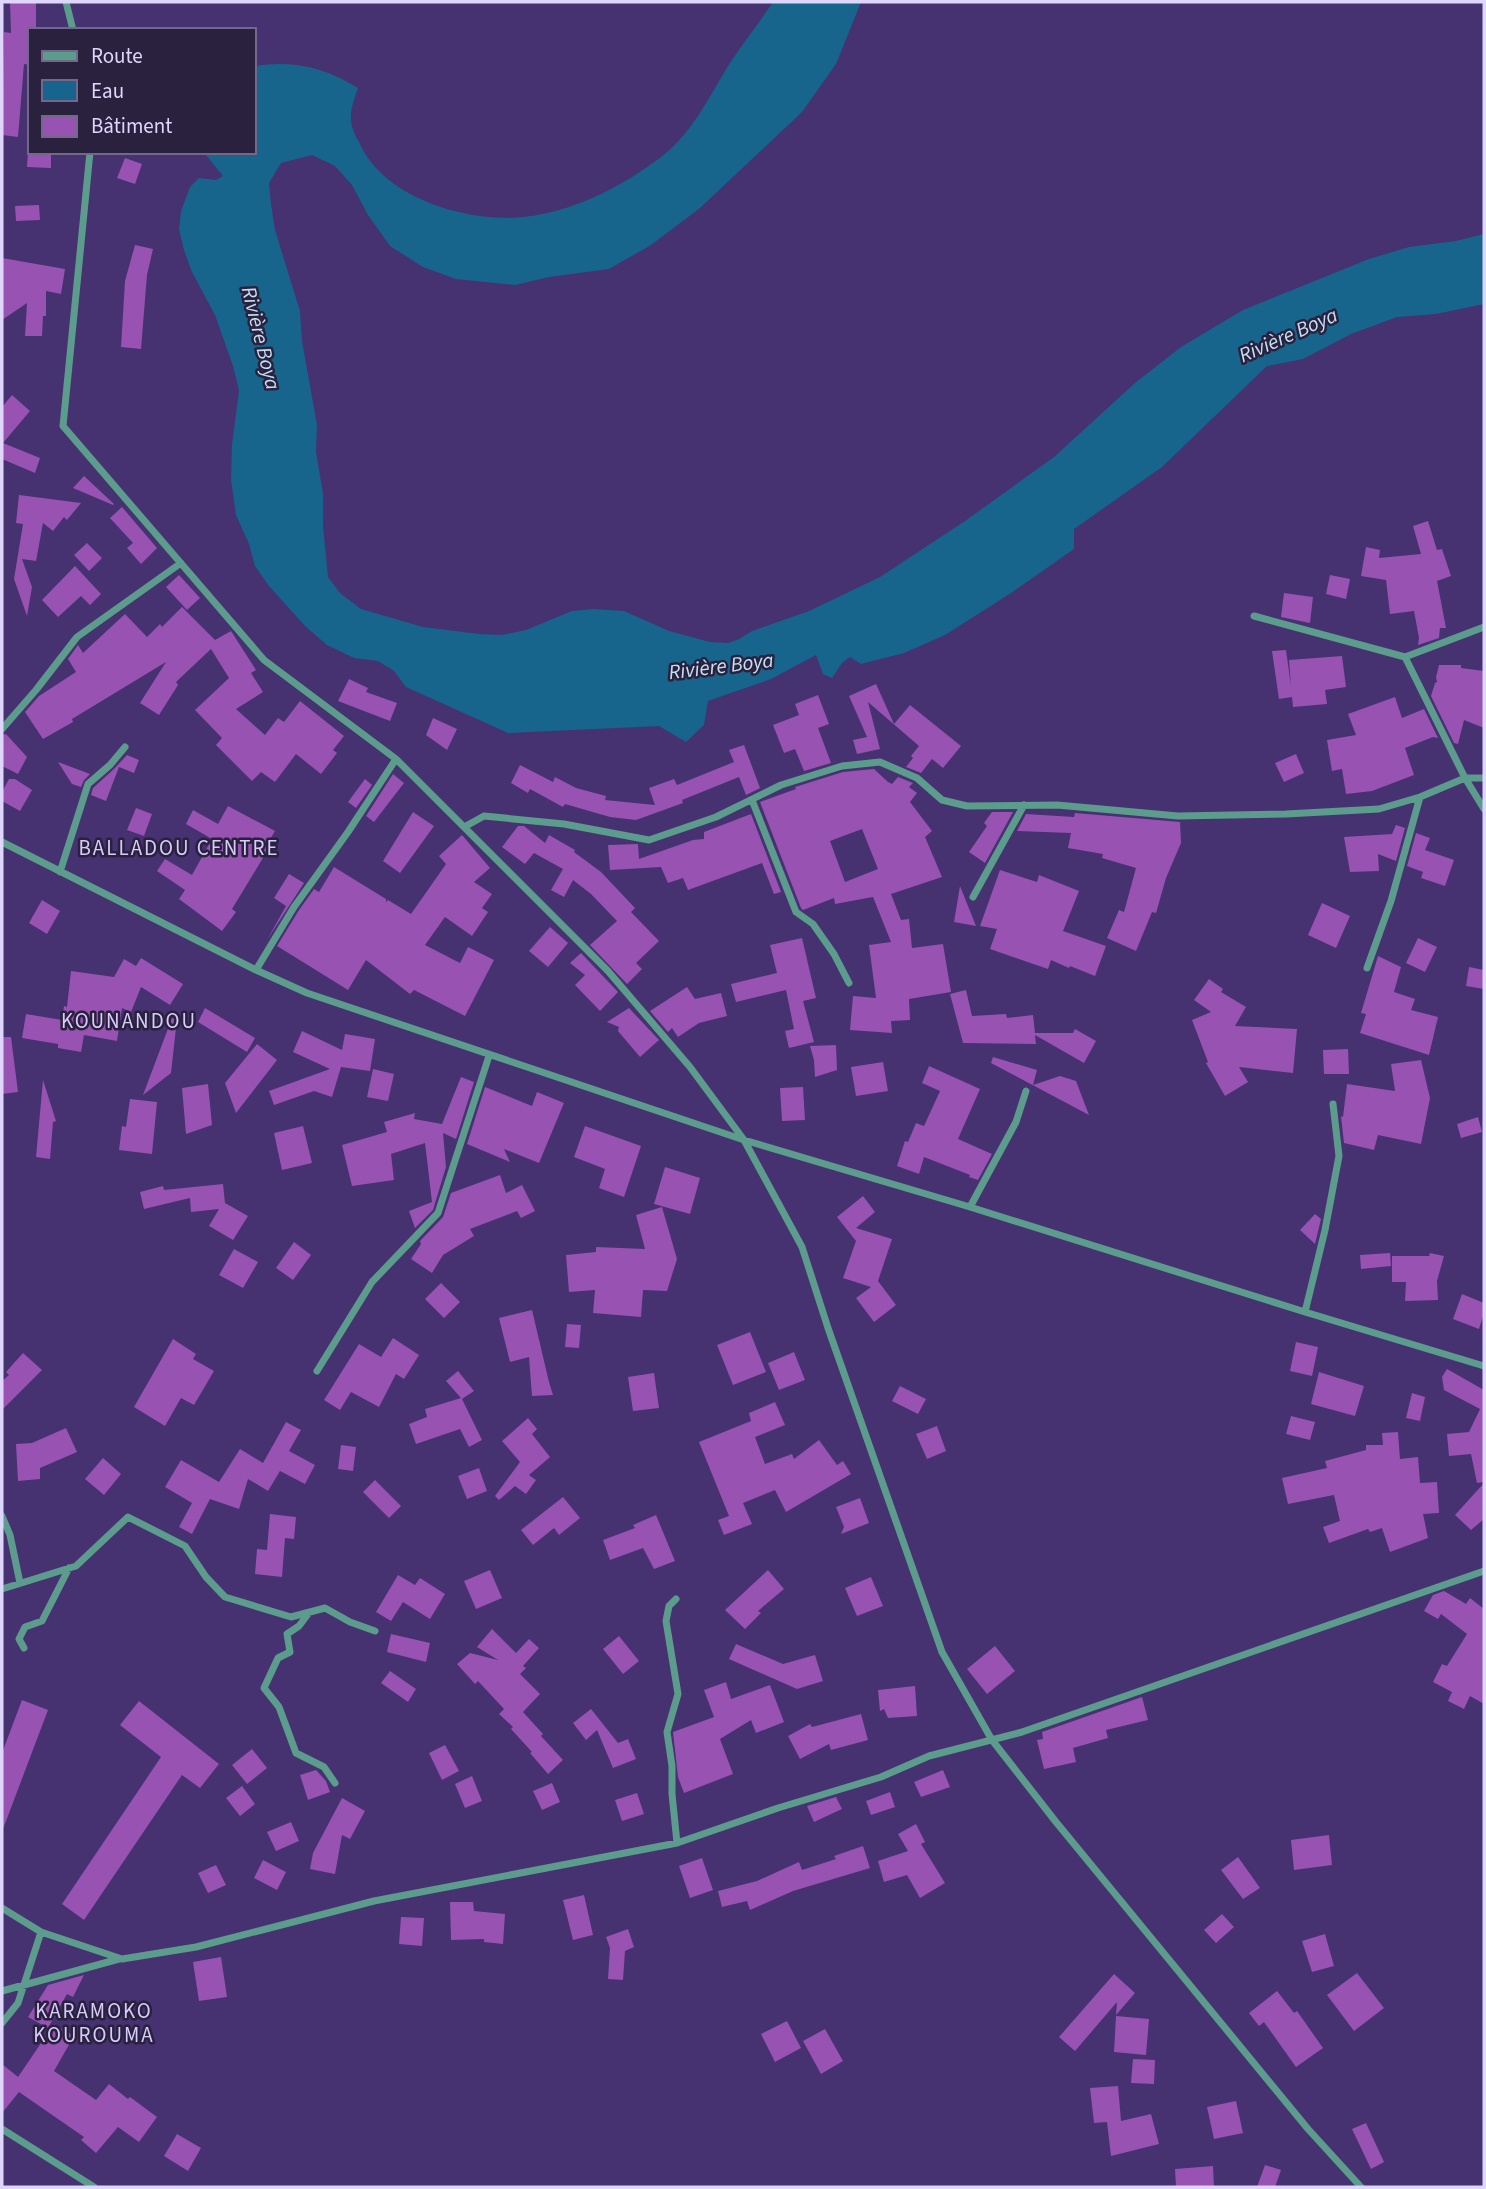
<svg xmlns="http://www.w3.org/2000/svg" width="1486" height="2189" font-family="'Source Sans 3',sans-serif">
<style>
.water{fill:#17658c}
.building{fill:#9852b2;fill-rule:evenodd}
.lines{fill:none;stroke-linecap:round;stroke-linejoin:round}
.minor{stroke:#5c9c8c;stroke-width:7}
.labels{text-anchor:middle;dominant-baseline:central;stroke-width:5;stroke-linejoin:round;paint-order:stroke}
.water-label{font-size:21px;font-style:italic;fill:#c5e0f2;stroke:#29213e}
.neighbourhood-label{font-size:21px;letter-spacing:2px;fill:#d7ccf9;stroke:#29213e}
</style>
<rect width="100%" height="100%" fill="#463171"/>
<path class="water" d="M773 2H861L836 64 802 112 700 208 651 245 609 269 549 277 515 285 456 279 423 267 390 246 368 215 352 185 335 166 312 155 281 163 269 183 271 204 275 230 300 311 302 341 317 425 316 452 323 494V526L328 577 340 593 361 609 423 627 479 634 502 635 526 630 572 611 593 609 624 611 669 631 710 642 728 643 739 639 752 631 809 611 880 577 965 521 1054 457 1135 383 1181 347 1243 310 1369 259 1409 247 1456 241 1484 234V304L1436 314 1397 317 1351 334 1303 359 1267 366 1162 467 1074 529V549L1011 593 945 635 904 653 861 664 850 657 842 663 832 678 823 674 816 655 771 679 708 701 704 725 686 742 659 726 508 733 406 687 394 671 378 661 354 658 327 645 305 626 269 586 255 566 249 544 236 515 231 480 232 445 239 390 233 366 215 315 192 272 184 250 179 229 181 211 190 187 199 178 216 180 223 176 206 155 199 152H254V66C292 60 325 67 358 88 355 97 350 110 351 119 351 128 356 137 360 144 385 200 474 225 531 216 578 209 623 186 661 157 692 134 710 95 730 63 744 42 759 23 773 2Z"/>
<path class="building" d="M10 2H36V30H30V65L24 64 18 137 2 135 4 32 11 33Z
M28 152H51V168L27 167Z
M125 158 142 164 135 184 117 178Z
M39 205 40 220 16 221 15 206Z
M135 245 153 249 147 275 141 349 121 347 125 281Z
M2 258 65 269 61 294 46 291V316H43L42 336H25L27 303 2 320Z
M12 395 30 411 3 443 40 458 35 473 2 459V407Z
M84 476 114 504 113 505 73 488Z
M19 495 81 503 67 520 64 517 53 531 43 523 36 561 22 559 32 587 27 616 14 579 23 524 16 523Z
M122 507 157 548 141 564 127 548 133 543 110 518Z
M1428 521 1437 550 1442 549 1451 576 1437 581 1446 628H1440L1439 638 1418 645 1419 638 1414 611 1390 614 1386 580 1361 576 1366 547 1380 550 1379 558 1421 554 1413 526Z
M87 543 102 558 89 571 74 555Z
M75 566 101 594 90 605 81 596 58 617 42 600Z
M179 575 200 598 187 610 166 587Z
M1330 575 1350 579 1346 599 1326 594Z
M1284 593 1313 597 1310 623 1281 617Z
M182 607 215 640 231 631 256 670 251 673 263 692 236 709 265 735 278 718 284 722 300 701 344 736 333 750 337 753 321 774 296 754 275 782 261 772 252 781 216 745 222 738 195 710 229 678 211 649 176 682 178 685 159 715 140 703 166 662 72 719 73 722 43 739 25 712 39 696 76 672 68 659 78 645 83 653 125 614 147 637 160 624 162 627Z
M1286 650 1291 686 1289 660 1342 656 1346 687 1325 690 1327 704 1293 707 1292 697 1279 699 1272 651Z
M1439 665H1461V668L1484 671V728L1464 720 1458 744 1454 743 1431 696 1435 683 1437 682 1436 677Z
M349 679 368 688 366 692 397 703 390 721 338 701Z
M876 684 894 724 910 705 961 746 943 768 932 759 921 773 906 767 913 758 911 756 919 746 868 702 880 749 857 754 853 740 867 737 849 696Z
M818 695 829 724 818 728 831 763 804 771 795 749 784 753 773 725 799 715 795 704Z
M1395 697 1402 718 1424 709 1438 738 1433 737 1405 748 1414 775 1372 791 1346 794 1342 769 1332 771 1327 740 1356 735 1348 714Z
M433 718 457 729 447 750 426 735Z
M6 734 27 757 18 774 2 766V735Z
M744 745 760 788 746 795 739 777 682 800 683 803 636 820 610 817 565 804 563 807 530 789 528 793 511 783 520 765 553 782 555 777 576 788 606 796 605 800 655 805 649 788 674 779 677 785 734 762 729 750Z
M1296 754 1304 773 1284 782 1275 763Z
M127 755 139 760 134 773 119 767 106 801 91 795 93 788 114 769Z
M58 762 90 774 84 780 81 787 72 784Z
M874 769 888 782 892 784 898 777 913 783 909 787 917 793 910 802 932 831 925 837 942 877 891 894 901 920 909 919 912 948 943 944 951 992 909 999 910 1020 891 1021 892 1033 850 1030 853 996 876 998 869 945 891 942 873 897 835 904 834 898 803 910 801 908 760 802 796 789 795 787 843 772ZM862 829 878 869 845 882 830 841Z
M393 774 404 783 374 822 366 816Z
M9 779H15L32 790 20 811 2 801V792Z
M365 779 372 785 356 808 348 802Z
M228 806 275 831 266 846 269 848 232 909 236 912 222 931 179 899 185 890 157 871 165 859 192 875 212 839 186 824 193 810 218 824Z
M136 808 152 814 144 836 127 830Z
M413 812 434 826 400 873 383 861Z
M992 812H1013L985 863 969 852 987 826 984 823Z
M1075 813 1180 822 1181 843 1166 878 1156 913 1152 912 1136 951 1107 938 1119 910 1124 912 1136 868 1102 858 1103 854 1068 848 1071 833 1017 831 1026 814 1074 817Z
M751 814 781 892 774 894 762 863 688 890 683 878 668 883 661 867 610 870 608 845 638 844 639 859 693 840 704 839V832Z
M1396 825 1405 828 1396 861 1378 854 1379 871 1350 872 1344 837 1392 834Z
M518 826H524L545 843 549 835 575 850 574 852 601 872 635 908 631 912 659 941 636 963 642 969 627 984 590 945 617 921 591 894 573 880 564 897 551 890 563 869 534 853 525 864 502 847Z
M1416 833 1430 838 1425 850 1454 860 1445 886 1421 878 1423 872 1407 866Z
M462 835 490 868 474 882 492 894 482 908 488 912 472 936 445 917 425 945 460 963 468 947 494 960 465 1016 414 990 410 994 366 960 348 990 277 946 299 910 314 889 319 892 334 867 386 899V902L388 900 411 914 446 864 439 856Z
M1000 870 1037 882 1039 875 1079 891 1063 931 1106 946 1095 976 1070 966 1069 968 1051 960 1048 969 990 949 997 929 980 926Z
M289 874 304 883 267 940 286 906 274 898Z
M960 886 976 926 954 922Z
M42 900 60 911 47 934 29 923Z
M1322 903 1350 916 1336 948 1308 935Z
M550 927 568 943 548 967 529 951Z
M802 938 816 998 803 1001 814 1042 789 1048 785 1031 794 1029 786 990 736 1002 731 984 777 973 770 945Z
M1418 938 1437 947 1425 972 1406 963Z
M581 953 618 992 600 1011 575 985 585 975 570 963Z
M1378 956 1401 967 1394 992 1415 999 1411 1010 1438 1017 1429 1055 1360 1033 1366 1014 1361 1013Z
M141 958 183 984 170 1005 141 987 131 1012 122 1008 117 1041 84 1035 81 1052 58 1048V1044L22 1038 26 1014 62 1020 64 1006 67 1007 71 971 114 977 124 959 136 966Z
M1469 967 1484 970V989L1466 986Z
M1209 979 1223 989 1221 992 1246 1007 1235 1026 1297 1029 1293 1073 1239 1067 1248 1082 1225 1096 1206 1063 1208 1062 1192 1020 1211 1012 1194 1000Z
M687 987 695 999 721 993 727 1016 699 1023 678 1037 672 1028 668 1032 650 1011Z
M966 990 972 1016 1006 1014 1007 1018 1033 1015 1035 1033H1073L1075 1029 1096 1041 1084 1063 1035 1035 1036 1044 963 1043 950 994Z
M205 1008 255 1038 247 1052 198 1022Z
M629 1008 659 1040 640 1057 618 1031 619 1027 607 1022Z
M172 1018 177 1019 171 1073 143 1095Z
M302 1031 342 1050 345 1034 375 1039 370 1071 341 1067 332 1097 314 1091 274 1105 269 1091 330 1069 293 1052Z
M2 1037H11L18 1092 2 1094Z
M257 1044 277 1060 236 1113 225 1083Z
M836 1045 837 1070 815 1077 814 1060 810 1046Z
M1348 1049 1349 1074H1324L1323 1050Z
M993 1057 1037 1070 1033 1085 1060 1076 1076 1081 1089 1115 991 1063Z
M1421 1060 1430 1098 1421 1144 1378 1135 1374 1150 1344 1143 1341 1116 1343 1117 1347 1084 1395 1091 1391 1064Z
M883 1062 888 1091 856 1096 851 1067Z
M929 1066 980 1089 958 1139 992 1154 978 1180 969 1177 970 1175 924 1157 919 1174 897 1166 905 1141 908 1142 916 1123 924 1126 940 1091 922 1083Z
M373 1069 394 1074 388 1101 367 1097Z
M461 1077 474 1082 456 1139 443 1133 446 1167 433 1210 415 1228 409 1211 432 1202 425 1143 391 1154 394 1180 352 1186 342 1145 387 1132 384 1122 415 1113 414 1119 442 1124Z
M43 1080 56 1121 53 1122 50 1159 36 1157Z
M208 1084 212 1125 186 1134 182 1088Z
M485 1087 532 1106 537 1092 564 1103 539 1163 504 1149 510 1162 467 1144Z
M803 1087 805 1120 782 1121 780 1088Z
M130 1099 157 1102 152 1154 119 1150 122 1126 126 1127Z
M1478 1117 1482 1132 1461 1138 1457 1124Z
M303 1126 312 1163 282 1170 274 1133Z
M585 1126 641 1146 624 1197 599 1188 605 1169 574 1157Z
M665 1167 700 1178 690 1214 654 1204Z
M500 1175 506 1193 522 1185 535 1211 521 1218 517 1211 470 1229 474 1236 443 1255 432 1273 411 1259 421 1244 420 1241 443 1217 451 1193Z
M223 1184 225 1203 248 1216 233 1240 209 1226 219 1209 191 1212 190 1198 144 1209 140 1192 163 1186 164 1190Z
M863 1196 875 1212 856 1228 892 1239 878 1281 896 1305 874 1322 856 1298 871 1287 843 1278 856 1241 837 1217Z
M662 1207 677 1259 667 1291 643 1290 641 1317 593 1313 595 1290 569 1292 566 1255 596 1252V1247L645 1249 636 1215Z
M1315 1214 1321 1219 1315 1244 1300 1230Z
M294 1242 311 1255 293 1280 276 1268Z
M234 1249 258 1262 243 1288 219 1275Z
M1390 1253 1391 1266 1361 1269 1360 1255Z
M1430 1253 1444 1256 1437 1281 1438 1300 1405 1301 1406 1282H1392V1256H1429Z
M441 1283 460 1302 444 1318 425 1299Z
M1462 1294 1484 1303V1313L1479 1329 1453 1319Z
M532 1310 549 1382 553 1395 532 1396 529 1357 510 1362 499 1318Z
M567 1324 581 1325 579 1348 565 1347Z
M750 1332 766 1372 733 1385 717 1345Z
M393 1338 419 1355 404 1379 396 1374 379 1407 351 1392 340 1410 324 1400 359 1344 381 1357Z
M173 1339 196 1354 193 1359 214 1371 194 1405 181 1398 165 1426 134 1407Z
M1296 1342 1318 1347 1312 1376 1290 1371Z
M794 1352 805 1380 779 1390 768 1363Z
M23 1353 42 1370 2 1410V1381L9 1375 6 1372Z
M1447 1369 1484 1390V1482L1477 1483 1471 1454 1449 1456 1447 1434 1469 1432 1480 1409 1444 1390 1442 1377Z
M458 1371 474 1391 462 1399 482 1440 469 1447 460 1429 416 1444 409 1424 427 1417 425 1409 461 1398 446 1381Z
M1319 1372 1364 1386 1355 1416 1311 1404Z
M654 1373 659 1408 633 1411 628 1377Z
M900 1386 926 1399 918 1414 892 1401Z
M1412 1393 1425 1397 1420 1421 1406 1418Z
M775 1402 785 1425 755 1437 765 1464 792 1454 794 1459 819 1440 837 1465 843 1461 851 1474 786 1512 775 1490 743 1503 752 1524 724 1535 718 1520 729 1516 699 1442 751 1421 749 1413Z
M1291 1416 1315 1422 1310 1440 1286 1434Z
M528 1418 537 1429 532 1434 550 1457 529 1475 536 1480 526 1494 515 1486 499 1500 495 1496 520 1462 502 1441Z
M286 1422 301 1430 289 1451 315 1465 305 1484 280 1471 268 1491 248 1479 239 1509 210 1499 192 1534 179 1527 192 1503 165 1487 181 1460 219 1482 240 1449 263 1463Z
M937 1426 946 1451 927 1459 916 1434Z
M66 1428 77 1452 40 1468V1479L18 1481 16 1444 32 1443Z
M1398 1432 1400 1459 1418 1457 1420 1483 1437 1482 1439 1513 1423 1514 1428 1538 1390 1552 1382 1528 1370 1532 1368 1529 1329 1543 1323 1527 1340 1521 1334 1495 1288 1504 1282 1478 1327 1468 1325 1461 1366 1450V1445H1383L1382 1433Z
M341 1445 356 1447 353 1471 338 1469Z
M103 1458 121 1474 104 1495 85 1479Z
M479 1468 487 1491 467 1499 458 1476Z
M375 1480 401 1506 389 1518 363 1492Z
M1484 1483V1519L1471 1530 1455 1515Z
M563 1497 580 1518 559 1535 554 1528 533 1545 521 1530Z
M860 1498 869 1523 841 1534 844 1527 836 1507Z
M270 1514 296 1517 294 1539 285 1538 282 1577 255 1574 257 1549 267 1550Z
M656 1515 675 1561 654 1569 643 1548 610 1560 603 1540 635 1528 633 1525Z
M490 1570 502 1598 476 1609 464 1581Z
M768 1570 784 1589 758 1611 761 1613 745 1629 725 1610Z
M398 1575 415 1585 420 1578 445 1594 430 1619 403 1602 391 1621 376 1612Z
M871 1577 883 1606 857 1616 845 1588Z
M1444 1591 1466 1604 1470 1598 1484 1609V1704L1470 1696 1464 1709 1448 1701 1452 1692 1433 1682 1442 1664 1447 1666 1467 1634 1441 1614 1438 1619 1424 1611 1433 1595Z
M492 1629 516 1653 529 1639 539 1648 523 1666 526 1668 520 1674 540 1694 523 1712 543 1734 541 1736 563 1760 548 1774 530 1753 532 1752 511 1729 513 1727 499 1714 504 1709 478 1681 475 1684 457 1664 470 1653 498 1660 477 1647Z
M391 1634 430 1643 426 1662 387 1652Z
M619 1636 639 1661 623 1674 603 1649Z
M736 1644 783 1664 815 1655 823 1681 797 1689 729 1659Z
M995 1646 1015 1671 987 1694 967 1669Z
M390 1671 416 1689 408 1702 381 1683Z
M726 1682 731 1699 770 1685 784 1722 756 1733 751 1720 720 1739 733 1774 684 1793 678 1777 673 1732 714 1717 704 1690Z
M915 1686 917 1716 888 1718 884 1709 880 1711 878 1690Z
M1142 1697 1148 1720 1106 1730 1108 1738 1073 1748 1076 1762 1044 1769 1037 1740 1043 1739 1042 1732Z
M22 1700 48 1710 3 1829 2 1753Z
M139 1701 219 1764 200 1788 182 1775 84 1920 62 1904 161 1757 120 1725Z
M591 1709 618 1743 628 1739 636 1759 613 1768 597 1730 586 1740 573 1723Z
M861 1714 868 1740 831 1750 829 1744 800 1759 788 1736 810 1724 812 1727Z
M445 1745 459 1771 442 1780 429 1753Z
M252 1749 267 1768 247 1784 232 1765Z
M316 1770 326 1781 330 1792 308 1800 300 1775Z
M943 1770 950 1787 921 1797 914 1782Z
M472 1776 482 1801 465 1808 455 1784Z
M552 1783 560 1802 542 1810 533 1791Z
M242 1786 255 1804 240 1816 226 1798Z
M890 1792 895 1807 871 1815 866 1801Z
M637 1793 644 1814 622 1821 615 1800Z
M836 1797 842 1809 814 1822 807 1806Z
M342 1798 365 1811 350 1839 342 1835 335 1874 310 1869 313 1853Z
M291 1822 299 1841 276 1851 267 1832Z
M916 1824 925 1842 921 1844 945 1883 920 1898 907 1875 884 1882 878 1861 908 1851 898 1834Z
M1329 1835 1332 1865 1294 1870 1291 1840Z
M863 1846 870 1868 793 1891 750 1910 747 1901 722 1907 718 1891 757 1881 799 1862 802 1870 836 1859 834 1856Z
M1238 1857 1260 1888 1243 1899 1221 1870Z
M702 1858 713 1890 690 1898 679 1866Z
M263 1860 286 1872 277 1890 254 1878Z
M216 1865 226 1885 208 1893 198 1873Z
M584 1895 593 1935 573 1940 563 1900Z
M450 1902H473L474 1911 505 1914 503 1944 484 1942V1939L451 1940Z
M1222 1914 1234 1927 1216 1943 1204 1930Z
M401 1917 424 1918 422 1946 399 1944Z
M628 1929 634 1947 625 1951 623 1980 608 1979 610 1948 606 1937Z
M1325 1934 1334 1966 1312 1972 1302 1941Z
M221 1957 227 1997 199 2001 193 1962Z
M1357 1973 1384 2008 1354 2031 1327 1995Z
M1114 1974 1135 1993 1116 2015 1117 2002 1075 2051 1059 2037Z
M84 1975 73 1997 67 1994 48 2028 28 2017 48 1985Z
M1277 1991 1294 2013 1297 2011 1323 2048 1296 2067 1264 2022 1259 2026 1249 2013Z
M1116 2016 1149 2019 1146 2055 1114 2052Z
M787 2021 801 2048 775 2062 761 2034Z
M54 2024 74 2036 54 2071 96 2100 109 2084 128 2099 130 2097 157 2117 139 2142 118 2127 96 2153 81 2140 84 2137 19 2092 2 2113V2064L18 2077Z
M825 2029 843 2061 821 2074 803 2041Z
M1133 2059 1155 2060 1154 2084 1131 2083Z
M1118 2086 1121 2121 1151 2114 1159 2144 1111 2156 1107 2122 1094 2123 1090 2088Z
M1236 2101 1243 2133 1214 2139 1207 2107Z
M1366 2123 1384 2162 1371 2169 1352 2129Z
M177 2134 201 2148 188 2171 164 2156Z
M1265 2165 1281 2170 1275 2187H1257Z
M1213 2166 1214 2187H1176L1175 2169Z"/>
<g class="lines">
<path class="minor" d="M66 2 73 30
M90 152 63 426 264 660 396 759 608 971 690 1067 744 1140 802 1247 828 1328 942 1652 992 1740 1056 1822 1308 2129 1361 2187
M1254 616 1405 657
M1484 627 1405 657 1465 778 1484 809
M2 729 36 690 77 637 181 563
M752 800 796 912 813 924 834 954 849 983
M466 826 484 816 564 824 649 840 716 817 781 785 842 766 880 762 917 778 942 800 967 806 1057 805 1178 816 1286 814 1379 809 1420 797 1465 778H1484
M2 842 256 970 307 993 744 1140 970 1207 1305 1312 1484 1366
M60 872 88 784 110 765 125 747
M973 897 1024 805
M1367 968 1391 901 1420 797
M256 970 294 907 348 832 396 759
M970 1207 1016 1122 1026 1091
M1305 1312 1325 1230 1339 1156 1333 1104
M317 1371 372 1282 438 1213 489 1056
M2 1516 10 1535 20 1583
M2 1589 76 1566 128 1517 185 1546 206 1577 225 1597 291 1617 325 1608 350 1622 375 1631
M676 1599 669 1606 666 1621 678 1694 667 1732 672 1766V1794L677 1843
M308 1614 299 1626 287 1634 290 1652 278 1658 264 1688 279 1707 296 1753 324 1767 335 1783
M24 1648 19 1639 25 1627 42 1621 69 1568
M2 1908 41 1932 122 1959 196 1947 374 1901 677 1843 778 1808 881 1777 929 1756 1022 1732 1484 1571
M2 1991 119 1959
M2 2023 18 2003 41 1932
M2 2129 94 2187"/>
</g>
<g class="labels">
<g class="water-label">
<text transform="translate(1288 335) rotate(-24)">Rivière Boya</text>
<text transform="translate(261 338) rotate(76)">Rivière Boya</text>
<text transform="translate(721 666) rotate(-7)">Rivière Boya</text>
</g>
<g class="neighbourhood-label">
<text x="179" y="848">BALLADOU CENTRE</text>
<text x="129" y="1021">KOUNANDOU</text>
<text x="94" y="2011">KARAMOKO<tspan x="94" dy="24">KOUROUMA</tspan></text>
</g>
</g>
<rect width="1486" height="2189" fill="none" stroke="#dfd6fc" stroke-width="7"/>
<rect x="28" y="28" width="228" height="126" fill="#29213e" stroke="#72698a" stroke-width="2"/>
<rect x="42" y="51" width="35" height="10" fill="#5c9c8c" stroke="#72698a" stroke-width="2"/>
<text x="91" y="63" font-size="21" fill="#dfd6fc">Route</text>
<rect x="42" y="80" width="35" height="21" fill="#17658c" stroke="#72698a" stroke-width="2"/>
<text x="91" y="98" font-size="21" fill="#dfd6fc">Eau</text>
<rect x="42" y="116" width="35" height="21" fill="#9852b2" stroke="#72698a" stroke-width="2"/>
<text x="91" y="133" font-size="21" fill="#dfd6fc">Bâtiment</text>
</svg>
